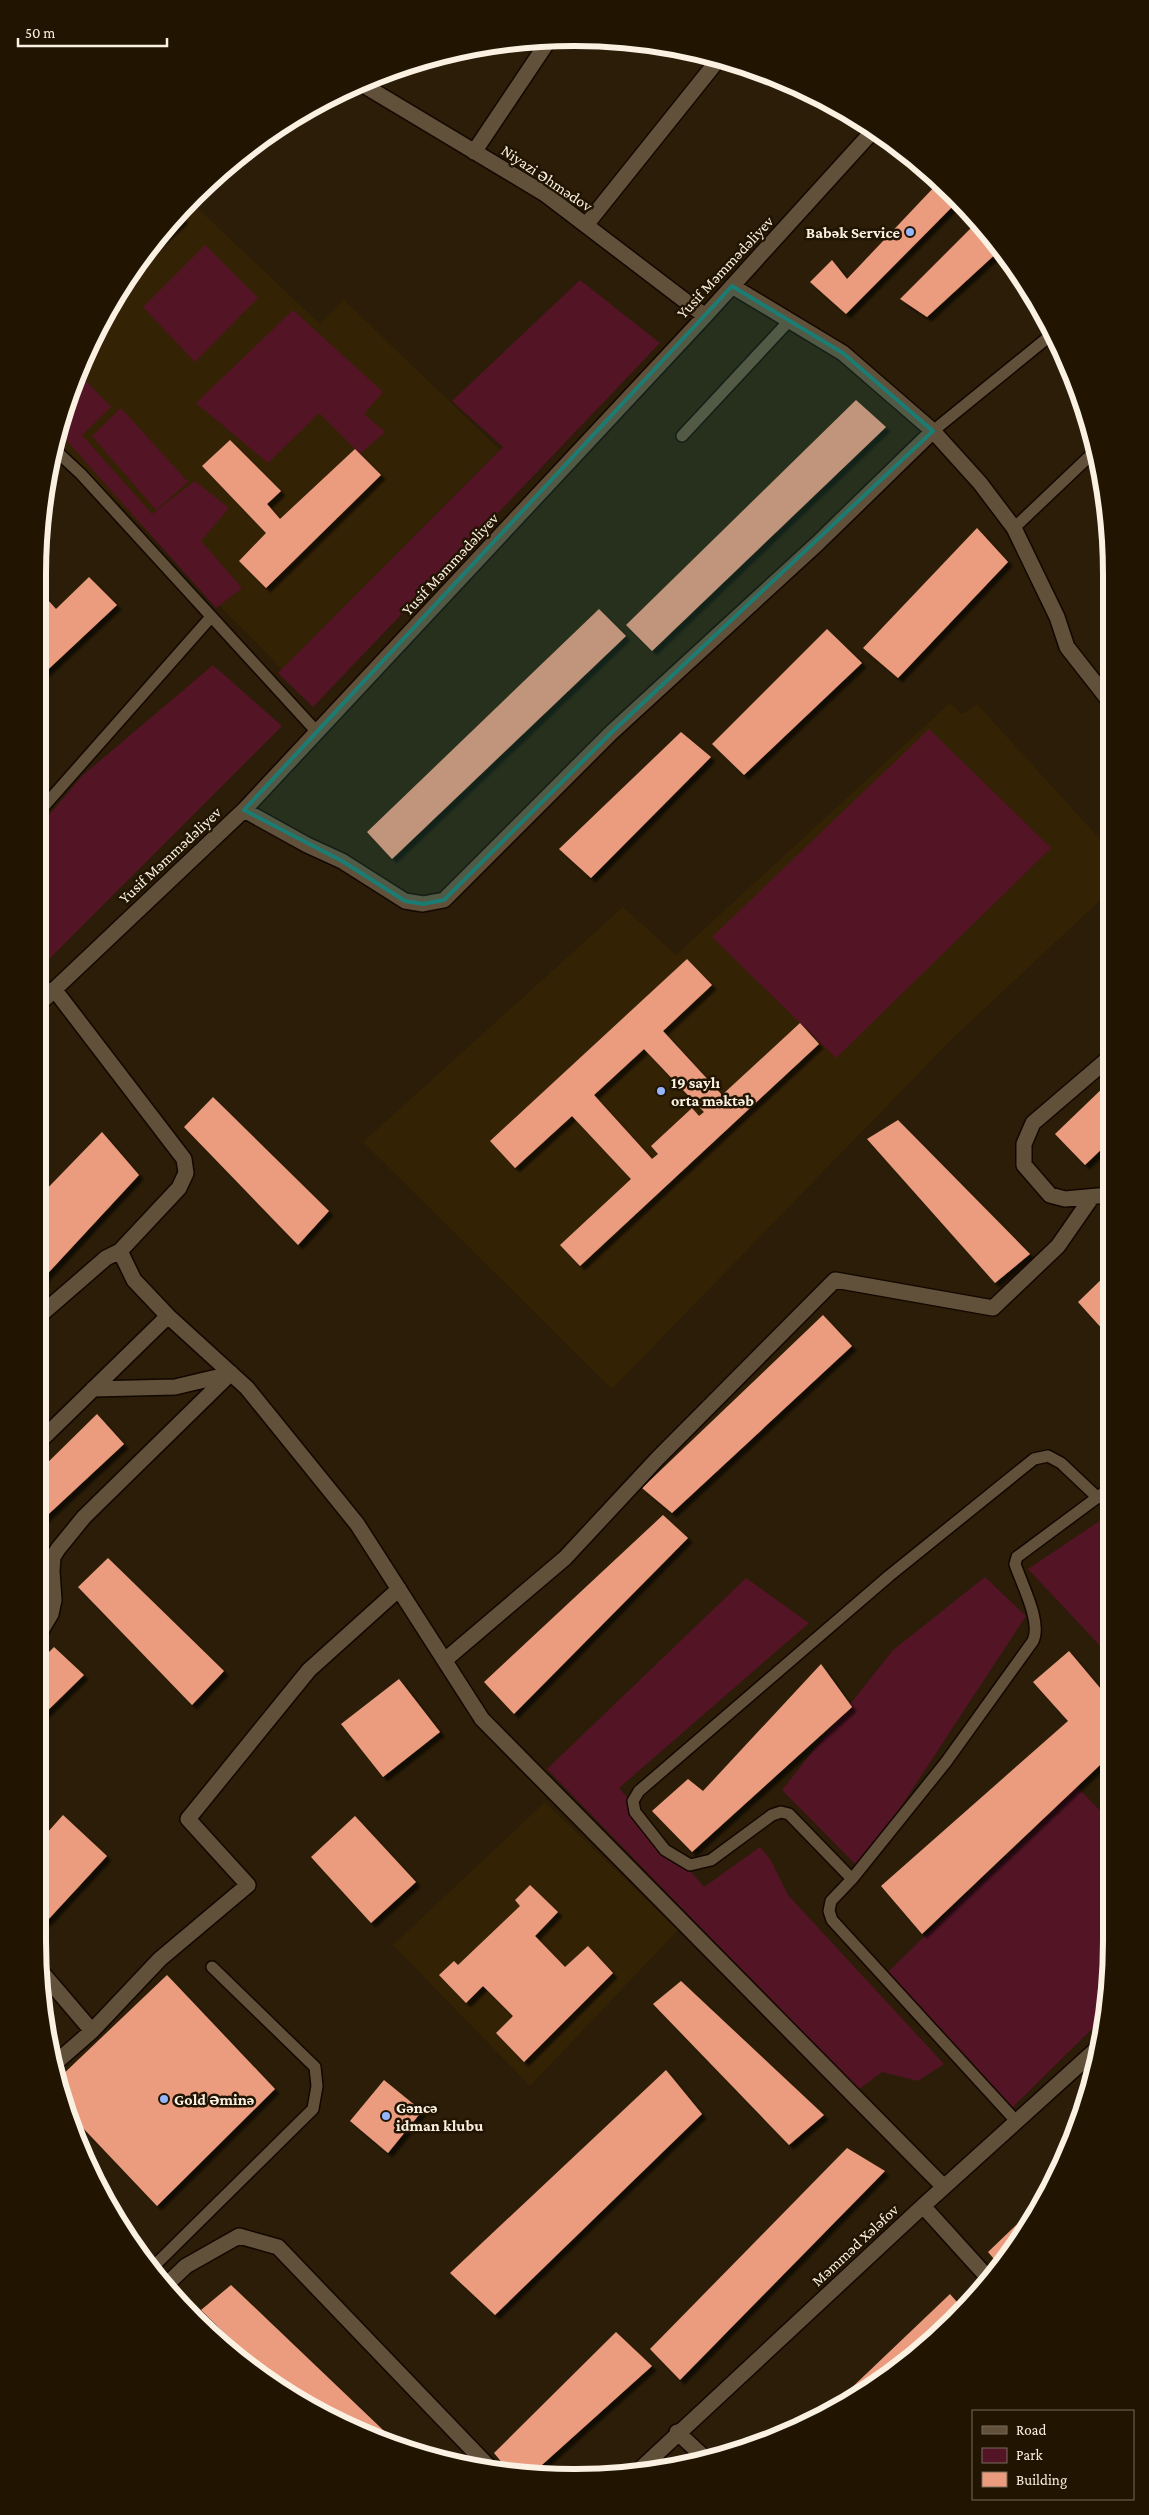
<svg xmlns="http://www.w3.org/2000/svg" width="1149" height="2515" font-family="'Crimson Pro',serif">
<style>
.built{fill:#342205}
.green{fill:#531426}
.building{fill:#eb9c7e;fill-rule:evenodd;filter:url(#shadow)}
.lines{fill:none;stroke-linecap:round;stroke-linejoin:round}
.lane-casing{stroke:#130700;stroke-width:14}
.street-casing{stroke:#130700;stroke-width:18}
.lane{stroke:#61513a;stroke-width:11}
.street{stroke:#61513a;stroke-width:15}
.marked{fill:#1b7c74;fill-opacity:0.2;stroke:#1b7c74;stroke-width:4;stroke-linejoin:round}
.poi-dot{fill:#95b6fd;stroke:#211401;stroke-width:2}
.labels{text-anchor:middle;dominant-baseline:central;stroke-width:5;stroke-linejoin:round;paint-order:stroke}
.street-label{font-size:16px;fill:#faf1e3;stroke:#211401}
.poi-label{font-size:16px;font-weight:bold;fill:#faf1e3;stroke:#211401;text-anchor:start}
.rim{fill:none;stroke:#faf1e3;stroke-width:6}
</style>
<defs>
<filter id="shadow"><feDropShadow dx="4.5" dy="4.5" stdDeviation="1" flood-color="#0009"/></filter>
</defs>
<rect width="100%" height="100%" fill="#2b1d07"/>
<path class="built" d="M190 201 320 324 344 300 500 450 282 669 57 441 78 369 128 276Z
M950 703 962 714 977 704 1108 848V893L952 1039 612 1389 363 1142 623 907 676 955Z
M545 1802 678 1930 530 2086 393 1945Z"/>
<path class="green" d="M205 245 258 298 195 362 143 307Z
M580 280 660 343 313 707 278 673 503 447 452 401Z
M293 310 383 392 364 414 385 432 360 454 319 413 268 463 196 403Z
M86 381 111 407 82 435 152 514 195 481 229 508 201 541 242 588 216 608 59 432 70 395Z
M121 408 188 482 156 510 92 436Z
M213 665 282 726 38 970V828L83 775Z
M929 729 1051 848 836 1058 712 937Z
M1110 1514 1111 1662 1104 1650 1028 1569Z
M985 1577 1026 1616 860 1869 782 1790 893 1650Z
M746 1578 809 1623 619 1788 704 1887 760 1847 770 1859 788 1895 944 2064 918 2081 882 2072 858 2090 547 1769Z
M1077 1787 1111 1822V1941L1104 2017 1012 2108 887 1973Z"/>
<path class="building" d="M937 184 956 203 846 314 810 282 832 260 847 279Z
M179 214 184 219 153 248 152 247Z
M976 223 1001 249 927 317 900 299Z
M856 400 886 427 652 651 626 625Z
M230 440 281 491 267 504 280 519 355 449 381 475 266 588 239 561 266 533 202 466Z
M977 528 1008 562 898 678 863 648Z
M89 577 117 605 38 679V589L56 609Z
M599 609 626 636 392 859 367 832Z
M827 629 862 663 744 775 712 744Z
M681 732 711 757 591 878 559 849Z
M687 959 712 985 663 1031 722 1095 800 1023 819 1044 580 1266 560 1245 631 1179 572 1116 515 1168 490 1141ZM644 1049 704 1112 699 1116 692 1108 651 1146 658 1154 652 1159 594 1095Z
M1109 1082V1142L1085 1165 1055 1134Z
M213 1097 329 1211 298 1245 184 1127Z
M898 1120 1030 1254 995 1283 867 1139Z
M102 1132 139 1175 38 1284V1198Z
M1109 1272 1110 1327 1105 1332 1078 1302Z
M823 1315 852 1346 672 1513 642 1488Z
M97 1414 124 1444 38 1524V1472Z
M663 1515 688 1538 514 1714 484 1682Z
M108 1558 224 1671 192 1705 78 1587Z
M54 1647 84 1675 38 1720V1663Z
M1069 1651 1111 1701V1777L1100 1765 922 1934 881 1886 1068 1721 1033 1682Z
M821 1664 852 1707 692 1852 652 1811 688 1779 703 1791Z
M399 1679 440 1732 383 1777 341 1724Z
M63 1815 107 1856 46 1922 38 1914V1843Z
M355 1816 416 1882 371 1923 311 1857Z
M530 1885 558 1912 535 1936 565 1967 588 1946 613 1973 524 2062 496 2033 513 2016 483 1986 466 2003 439 1975 454 1961 458 1965 520 1906 515 1900Z
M167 1975 275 2089 157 2206 65 2109 57 2080Z
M681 1981 824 2115 789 2145 653 2004Z
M666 2070 702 2114 495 2315 450 2273Z
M384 2080 422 2111 388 2153 350 2121Z
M847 2148 885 2171 680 2380 650 2349Z
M1041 2201 1021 2239 1000 2266 988 2252Z
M231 2285 404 2450 306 2406 284 2391 201 2310Z
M950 2294 963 2309 902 2366 843 2406 823 2415Z
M616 2332 652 2366 533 2473 509 2471 494 2453Z"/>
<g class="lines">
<g class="lane-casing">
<path id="lane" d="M933 431 1051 335
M682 436 789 321
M54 449 81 474 317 732
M1014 528 1093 453
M38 813 211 617
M852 1879 789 1814 781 1812 772 1815 711 1860 690 1865 665 1850 635 1812 633 1801 639 1791 889 1576 1034 1459 1048 1456 1061 1463 1098 1498
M1016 2121 832 1920 829 1911 831 1901 852 1879 946 1762 1033 1641C1042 1622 1022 1585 1015 1564L1017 1557 1110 1488
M152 2268 313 2109 317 2086 315 2067 212 1967"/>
</g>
<g class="street-casing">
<path id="street" d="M360 83 545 194 705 316
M474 152 549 40
M586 225 718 60
M732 286 843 353 933 431 980 483 1014 528 1057 617 1067 647 1107 698
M244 810 307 845 342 861 405 901 423 904 444 900 611 733 818 543 933 431
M54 989 184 1159 186 1173 179 1188 120 1251 134 1280 168 1316 247 1388 357 1524 482 1719 944 2187
M38 1005 244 810 705 316 872 132
M1109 1058 1033 1123 1024 1144V1165L1050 1195 1065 1199 1109 1195
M38 1317 106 1258 120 1251
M93 1389 175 1387 230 1374
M38 1443 168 1316
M38 1636 51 1614 54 1600 52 1571 53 1557 58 1549 84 1517 231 1373
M445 1660 565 1558 658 1458 835 1280 993 1308 1058 1246 1092 1197
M40 1970 92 2031
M53 2065 92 2031 160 1959 248 1885 188 1819 309 1670 399 1589
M923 2206 990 2280
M165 2286 186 2266 239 2236 278 2247 491 2469
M677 2432 706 2459
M636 2473 923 2206 1101 2045"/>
</g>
<use href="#lane" class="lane"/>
<use href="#street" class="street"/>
</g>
<path class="marked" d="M732 286 843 353 933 431 611 733 444 900 423 904 405 901 342 861 244 810Z"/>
<g class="poi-dot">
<circle cx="910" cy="232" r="5"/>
<circle cx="661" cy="1091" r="5"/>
<circle cx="164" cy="2099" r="5"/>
<circle cx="386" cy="2116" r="5"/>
</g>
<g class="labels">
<g class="street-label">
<text transform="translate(547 178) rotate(34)">Niyazi Əhmədov</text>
<text transform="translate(725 267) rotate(-47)">Yusif Məmmədəliyev</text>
<text transform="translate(450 564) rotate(-47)">Yusif Məmmədəliyev</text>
<text transform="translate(170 855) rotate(-43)">Yusif Məmmədəliyev</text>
<text transform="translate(855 2245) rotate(-43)">Məmməd Xələfov</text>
</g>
<g class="poi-label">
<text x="900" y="232" text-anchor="end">Babək Service</text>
<text x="671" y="1082">19 saylı<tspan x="671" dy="18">orta məktəb</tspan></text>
<text x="174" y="2099">Gold Əminə</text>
<text x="396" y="2107">Gəncə<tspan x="396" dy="18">idman klubu</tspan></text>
</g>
</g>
<path d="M0 0H1149V2515H0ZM574 46H575A528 528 0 0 1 1103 574V1941A528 528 0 0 1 575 2469H574A528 528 0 0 1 46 1941V574A528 528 0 0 1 574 46Z" fill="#211401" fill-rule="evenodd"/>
<path class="rim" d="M574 46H575A528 528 0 0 1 1103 574V1941A528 528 0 0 1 575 2469H574A528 528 0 0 1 46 1941V574A528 528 0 0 1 574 46Z"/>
<rect x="972" y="2410" width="162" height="90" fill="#211401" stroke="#786c5b"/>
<rect x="982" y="2426" width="25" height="8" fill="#61513a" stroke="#786c5b"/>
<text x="1016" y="2435" font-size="15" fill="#faf1e3">Road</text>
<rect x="982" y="2448" width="25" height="15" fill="#531426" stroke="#786c5b"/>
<text x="1016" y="2460" font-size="15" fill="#faf1e3">Park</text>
<rect x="982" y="2472" width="25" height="15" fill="#eb9c7e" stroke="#786c5b"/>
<text x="1016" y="2485" font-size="15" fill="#faf1e3">Building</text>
<path d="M18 38v8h149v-8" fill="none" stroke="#faf1e3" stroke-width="2.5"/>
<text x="25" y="38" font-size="15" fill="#faf1e3" stroke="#211401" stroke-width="4" paint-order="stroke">50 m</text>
</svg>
